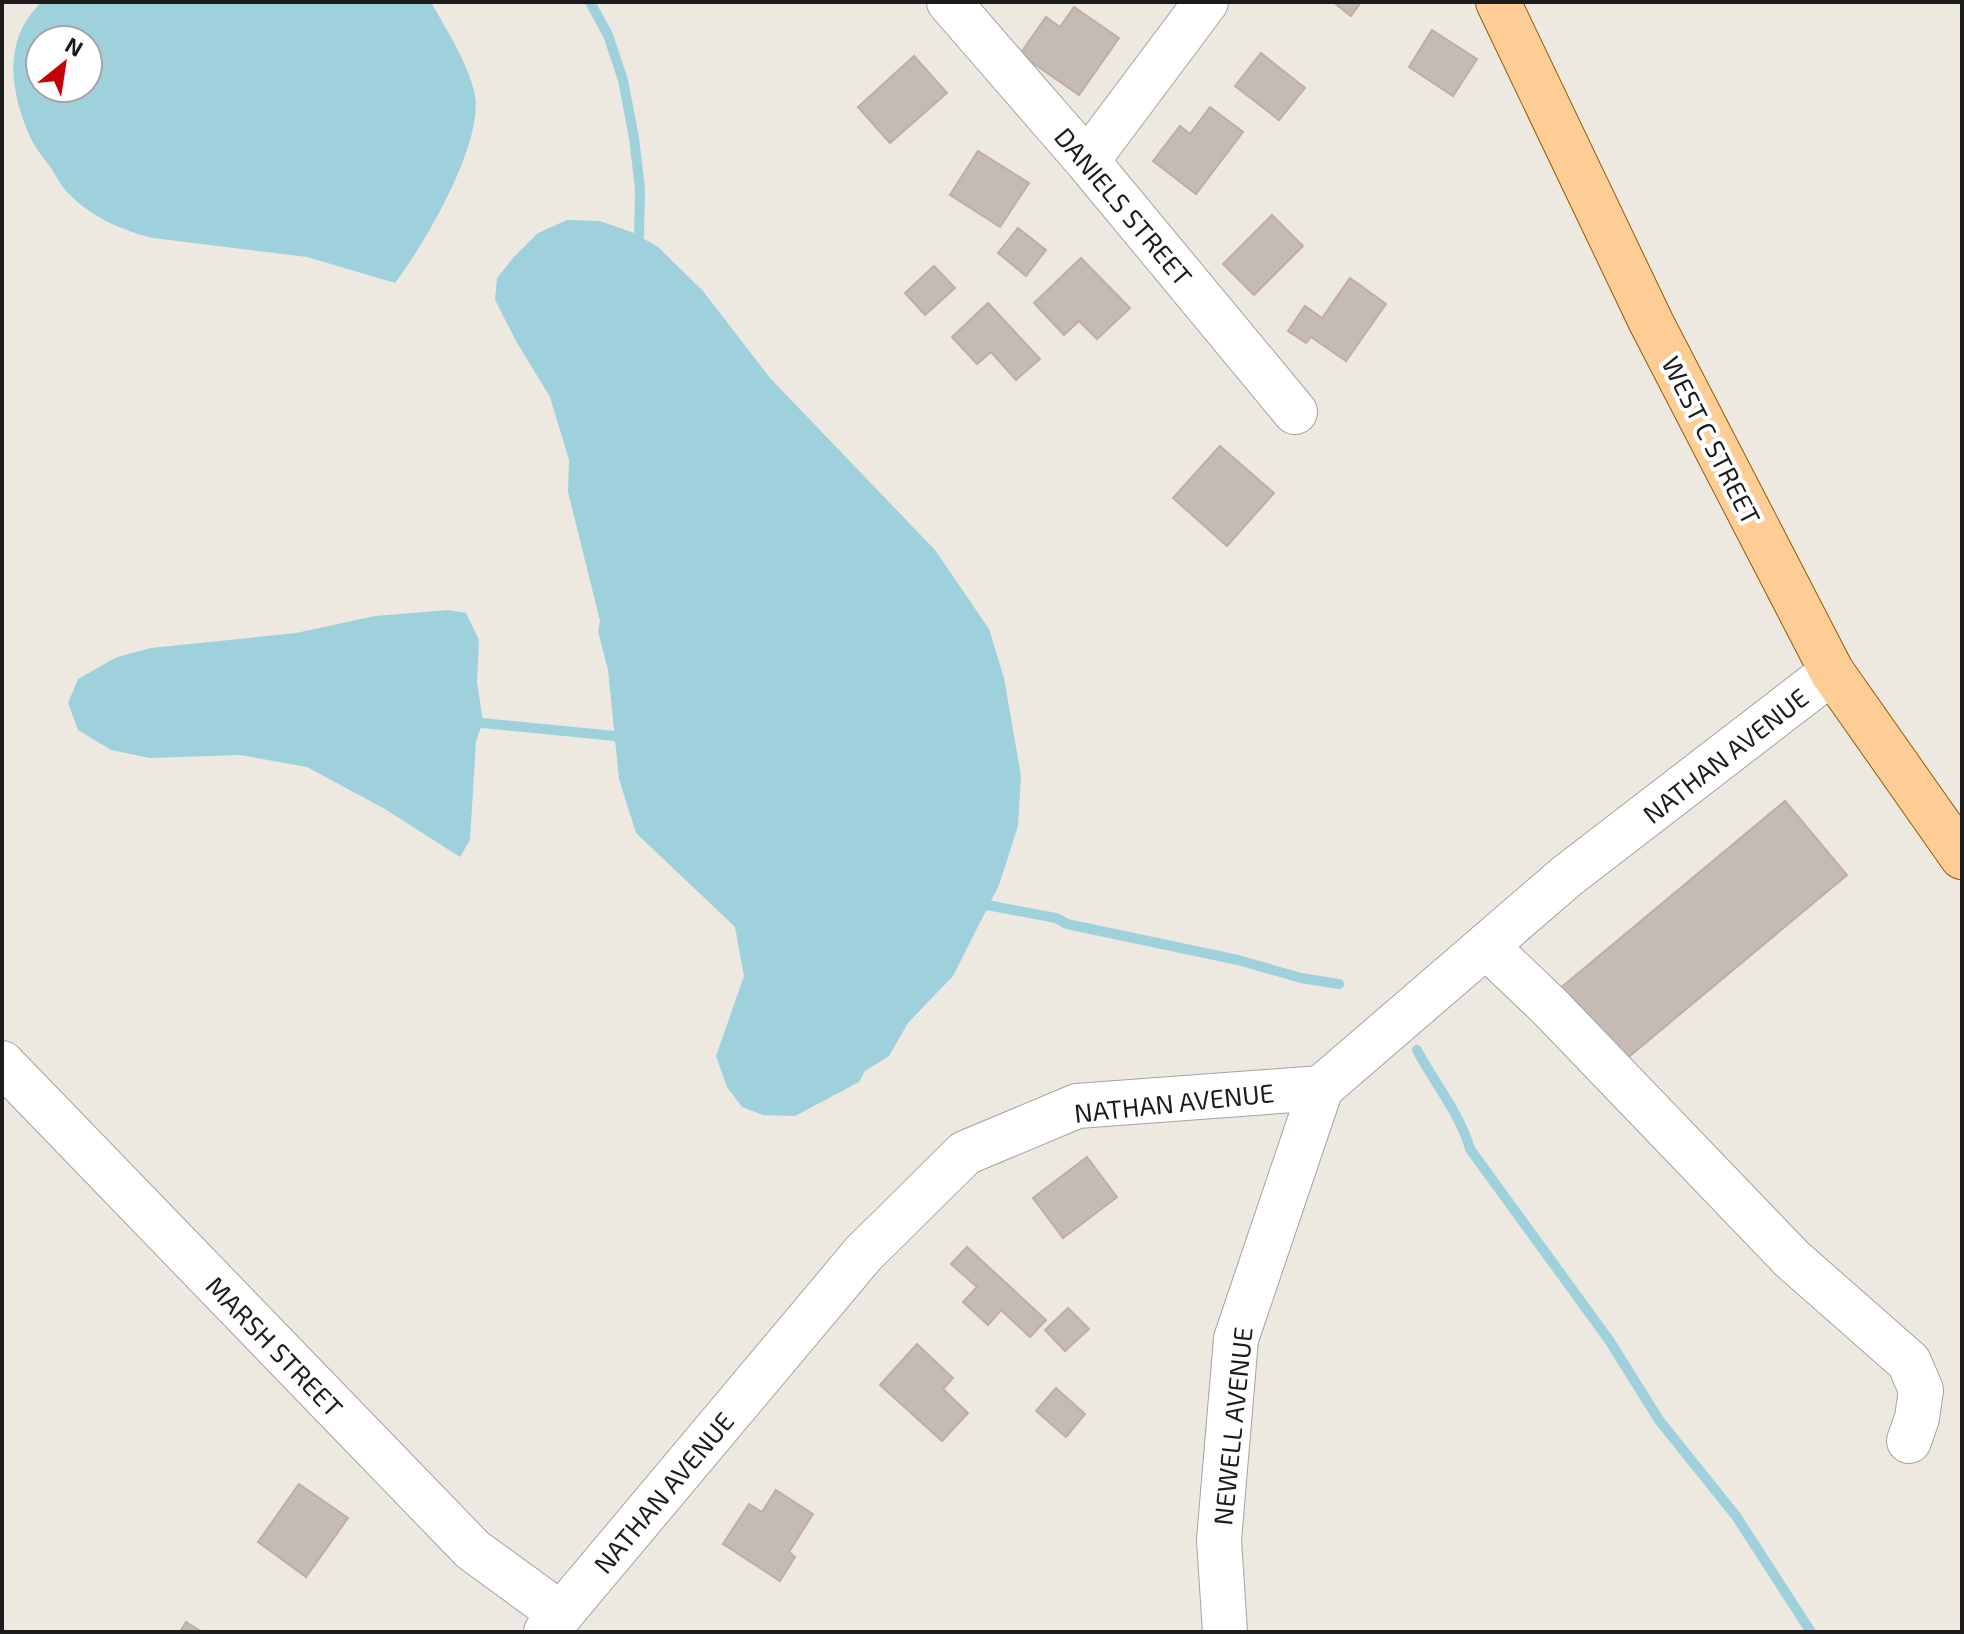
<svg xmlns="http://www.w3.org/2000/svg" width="1964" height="1634" font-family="'Exo 2',sans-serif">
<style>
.water{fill:#9fd1dd;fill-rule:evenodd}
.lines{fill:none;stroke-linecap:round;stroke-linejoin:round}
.stream{stroke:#9fd1dd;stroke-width:10}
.building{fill:#c5bbb4;stroke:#bfaea3;stroke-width:2}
.minor-casing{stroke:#a3a3a3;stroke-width:46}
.major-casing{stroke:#935d00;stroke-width:46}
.minor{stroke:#fff;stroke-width:44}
.major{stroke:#fecd95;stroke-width:44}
.labels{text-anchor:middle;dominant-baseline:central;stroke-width:8;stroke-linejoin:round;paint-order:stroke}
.street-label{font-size:26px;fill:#1c1c1c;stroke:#fff}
</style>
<rect width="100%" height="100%" fill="#ede9e1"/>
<path class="water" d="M42 2H431C447 31 466 59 474 91 487 139 424 245 395 283L307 257 153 238C121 230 91 217 68 193 61 186 56 176 51 168 44 158 35 148 30 137 10 92 2 38 42 2ZM40 40H88V88H40Z
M567 220 600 221 634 233 658 247 703 291 770 378 935 550 989 629 1004 678 1021 776 1018 826 999 885 953 976 908 1023 889 1056 865 1071 859 1082 795 1116 763 1115 742 1107 727 1087 716 1056 744 976 735 927 636 833 619 779 608 670 598 631 600 621 568 492 569 460 550 397 516 341 495 300 497 278 513 258 538 233Z
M448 610 466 613 479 640 477 682 483 722 476 741 470 840 460 857 385 809 307 767 240 755 150 758 111 750 78 730 68 703 78 679 117 657 151 648 296 633 375 616Z"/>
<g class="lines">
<path class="stream" d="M590 2 608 35 623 80 634 138 640 189 639 236 632 245
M471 722 615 736 624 743
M976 903 1056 918 1067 924 1238 960 1301 978 1339 984
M1417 1050C1434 1083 1460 1113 1470 1149L1609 1340 1659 1420 1736 1516 1811 1632"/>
</g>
<path class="building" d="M1333 2H1361L1351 16Z
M1074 7 1119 38 1079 95 1020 54 1046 17 1060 27Z
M1432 30 1477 59 1453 96 1409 67Z
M1261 53 1305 88 1279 120 1235 86Z
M914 56 947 93 890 143 858 107Z
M1210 107 1243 132 1196 194 1153 161 1180 126 1190 134Z
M978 151 1029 183 1000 227 950 195Z
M1272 215 1303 246 1254 295 1223 264Z
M1018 228 1046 250 1026 276 998 253Z
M1081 258 1130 308 1097 339 1079 321 1064 335 1034 303Z
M934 266 955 288 925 315 905 293Z
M1350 278 1386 304 1346 361 1311 337 1306 343 1288 331 1305 306 1322 318Z
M988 303 1040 359 1016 380 991 352 977 364 952 337Z
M1220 446 1274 493 1227 546 1173 498Z
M1785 801 1847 875 1619 1065 1557 991Z
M1087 1157 1117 1197 1063 1238 1033 1198Z
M967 1247 1046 1320 1030 1337 1001 1310 988 1325 963 1302 977 1287 951 1264Z
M1068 1308 1089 1329 1065 1351 1045 1330Z
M917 1344 953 1378 943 1389 968 1413 942 1441 880 1385Z
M1056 1388 1085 1414 1066 1437 1036 1411Z
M299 1484 348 1518 306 1577 258 1542Z
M776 1490 813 1514 789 1552 795 1557 780 1581 723 1544 749 1504 762 1512Z
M186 1622 202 1632H180Z"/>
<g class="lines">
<g class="minor-casing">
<path id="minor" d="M949 2 1087 161 1295 412
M1087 161 1206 2
M1486 946 1550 1007 1792 1259 1909 1362 1921 1390 1917 1418 1909 1441
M2 1063 473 1550 561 1614
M546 1632 863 1254 965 1153 1077 1106 1321 1088 1567 876 1832 672
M1225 1632 1219 1540 1236 1339 1321 1088"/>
</g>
<g class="major-casing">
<path id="major" d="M1498 2 1652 324 1832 672 1962 857"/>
</g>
<use href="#minor" class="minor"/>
<use href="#major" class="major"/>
</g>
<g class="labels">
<g class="street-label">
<text transform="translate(1124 206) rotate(50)">DANIELS STREET</text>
<text transform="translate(1712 440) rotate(63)">WEST C STREET</text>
<text transform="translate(1725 755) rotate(-38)">NATHAN AVENUE</text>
<text transform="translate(1174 1102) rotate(-6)">NATHAN AVENUE</text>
<text transform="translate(275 1346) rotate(46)">MARSH STREET</text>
<text transform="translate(1232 1426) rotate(-84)">NEWELL AVENUE</text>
<text transform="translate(663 1492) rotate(-50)">NATHAN AVENUE</text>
</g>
</g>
<rect width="1964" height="1634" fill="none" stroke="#1c1c1c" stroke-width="8"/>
<g transform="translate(64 64) rotate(30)"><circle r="38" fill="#ffffff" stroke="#a4a4a4" stroke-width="2"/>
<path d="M0-6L14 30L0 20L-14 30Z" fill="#c70008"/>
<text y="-12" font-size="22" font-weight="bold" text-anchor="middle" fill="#1c1c1c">N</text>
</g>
</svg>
